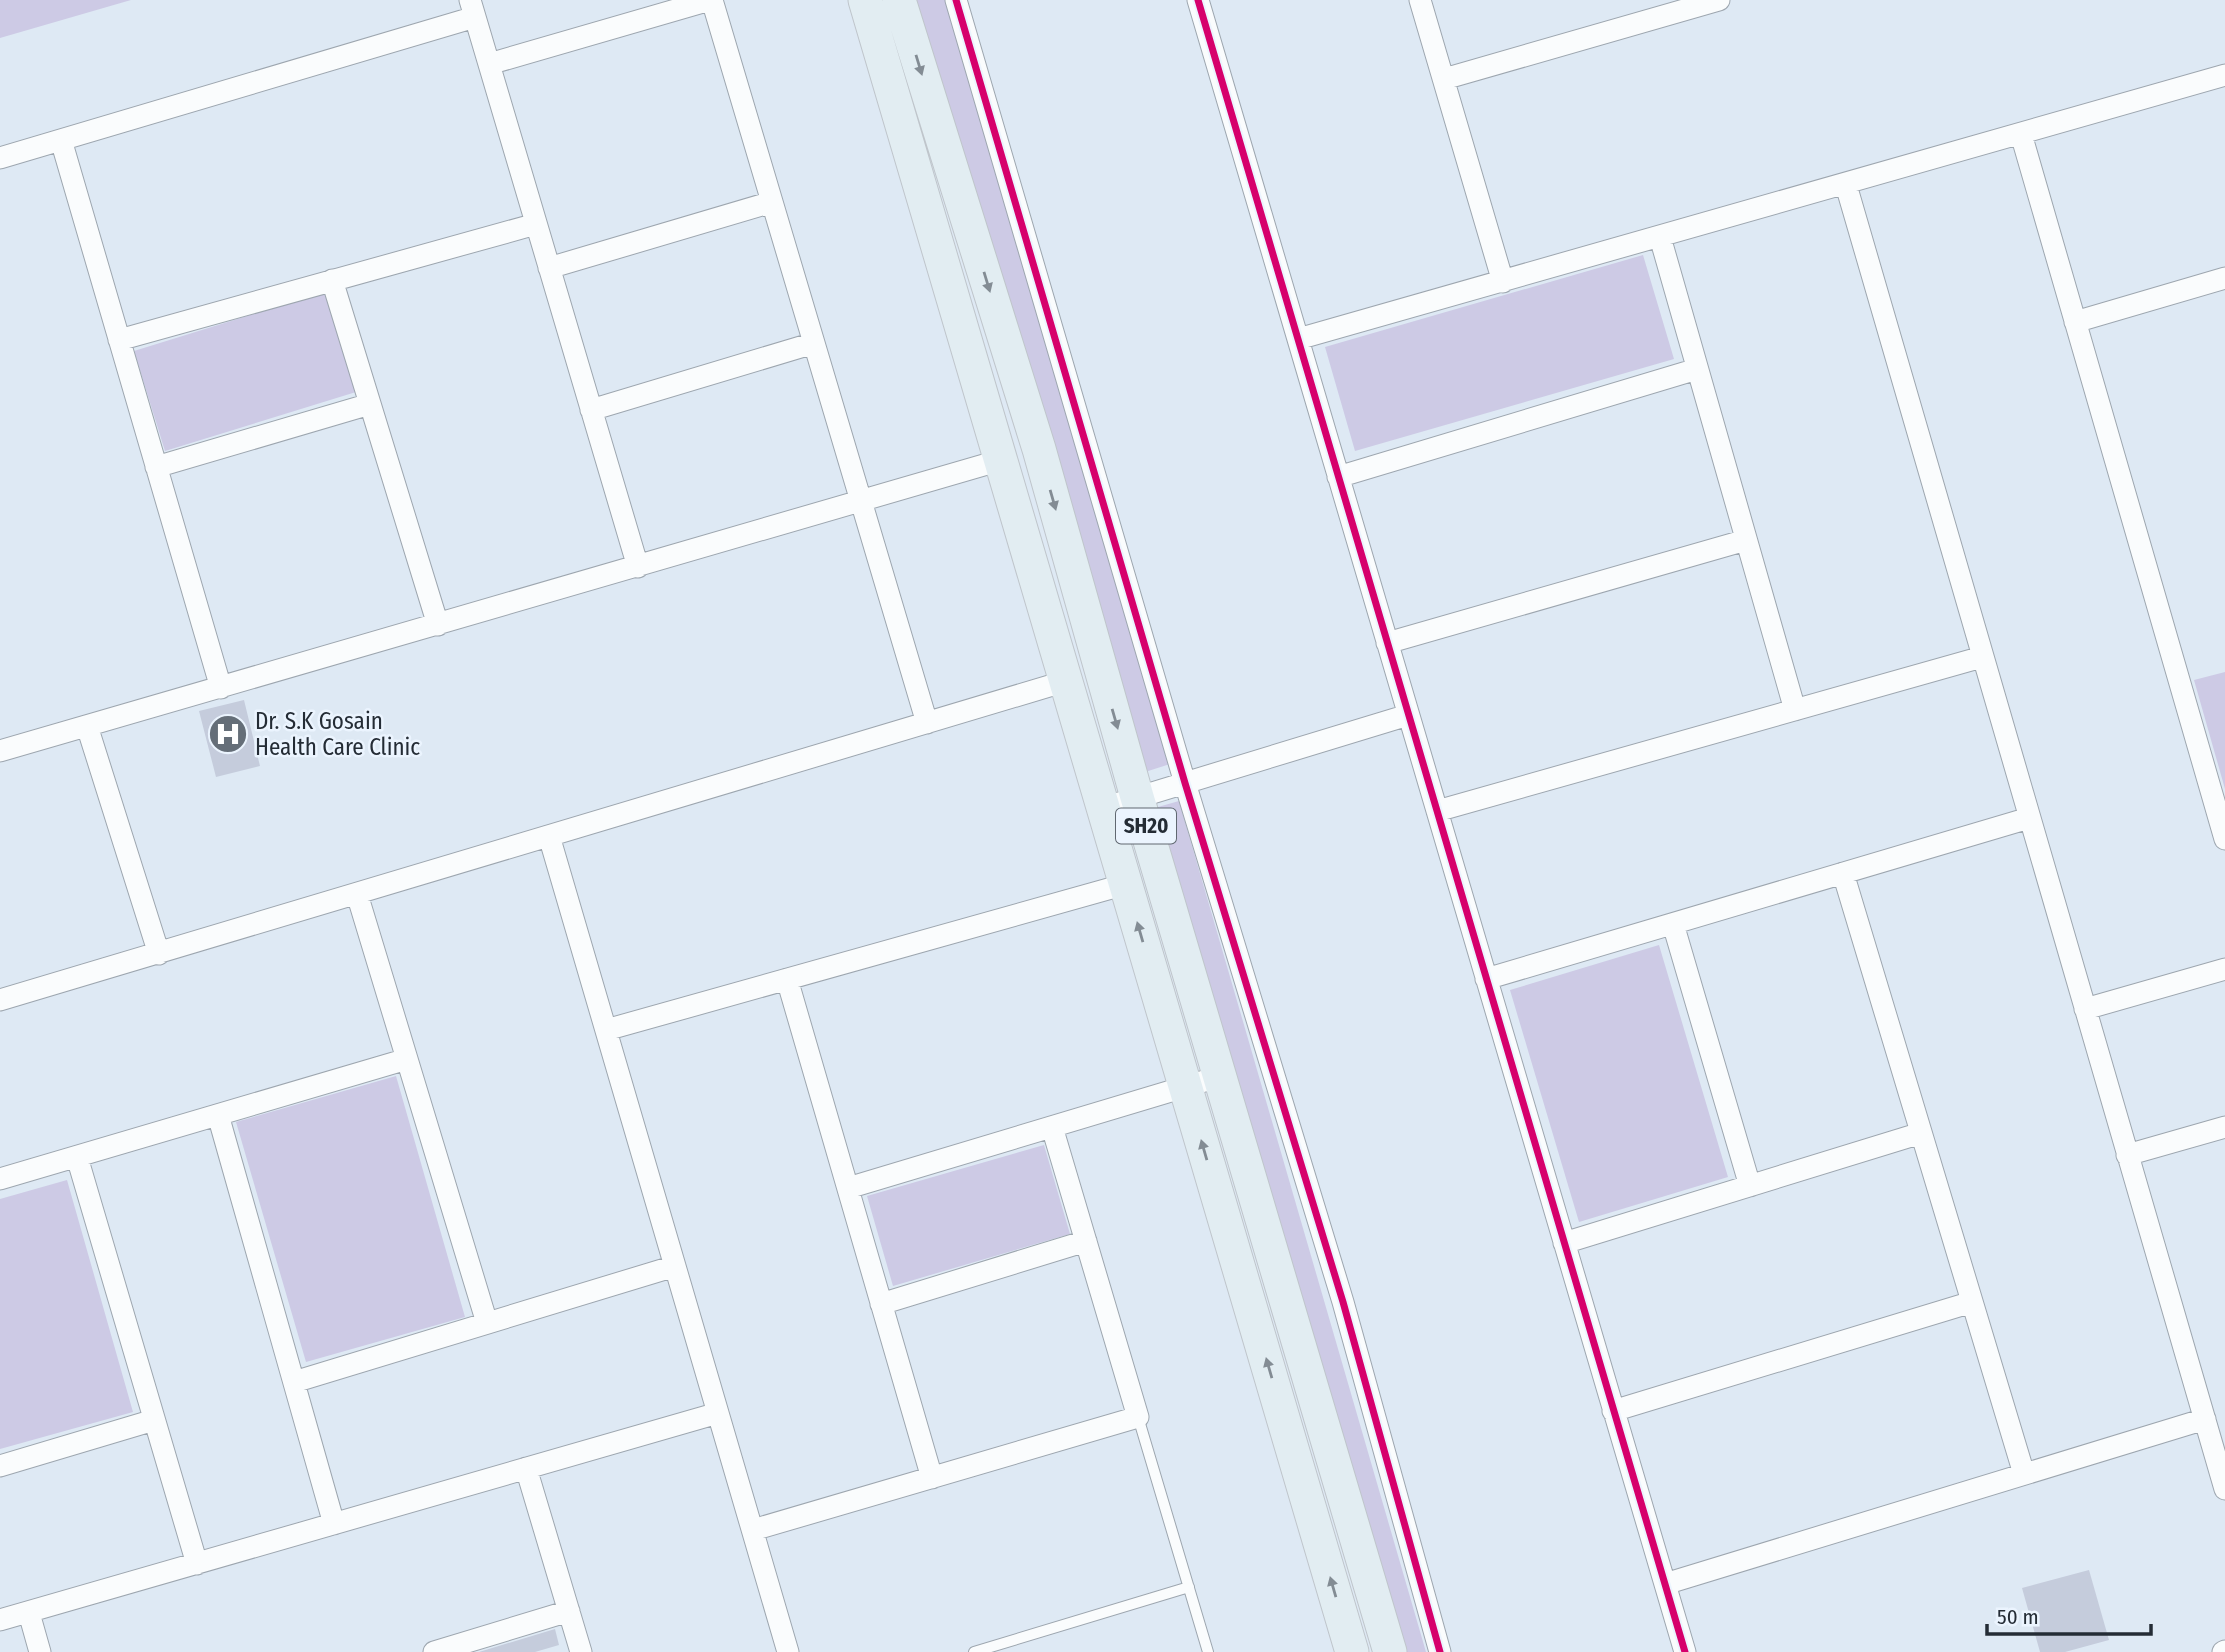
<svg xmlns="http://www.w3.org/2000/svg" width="2225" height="1652" font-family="'Fira Sans Condensed',sans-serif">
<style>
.green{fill:#cdcae5}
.building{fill:#c5ccdc}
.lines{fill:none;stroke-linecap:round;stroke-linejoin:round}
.service-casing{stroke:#9da6af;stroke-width:12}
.minor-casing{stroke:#9da6af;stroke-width:23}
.primary-casing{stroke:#bfc5cb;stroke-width:35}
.service{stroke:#fafcfd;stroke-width:10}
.minor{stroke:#fafcfd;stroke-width:21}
.primary{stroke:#e2edf2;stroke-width:33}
.cycleway-casing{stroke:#ebf4fe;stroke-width:11}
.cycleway{stroke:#d6006c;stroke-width:7}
.oneway{fill:#838c94}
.labels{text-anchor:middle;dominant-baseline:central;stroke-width:5;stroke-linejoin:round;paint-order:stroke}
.shield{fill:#ebf4fe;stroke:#606871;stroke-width:2}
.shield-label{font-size:21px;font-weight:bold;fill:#242c35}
.poi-label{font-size:23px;fill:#242c35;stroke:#ebf4fe;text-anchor:start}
</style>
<rect width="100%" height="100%" fill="#dee9f4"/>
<path class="green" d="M0 0H131L0 38Z
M915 0H945L1170 764 1142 773Z
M1643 255 1674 359 1355 451 1325 347Z
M325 292 356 392 165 451 134 351Z
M2225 672V789L2194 680Z
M1179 801 1426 1652H1397L1151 809Z
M1659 945 1728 1177 1579 1222 1510 990Z
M396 1076 465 1317 306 1362 236 1122Z
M1044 1145 1070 1234 893 1286 867 1196Z
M67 1180 133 1412 0 1449V1199Z"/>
<path class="building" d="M244 700 260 766 216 777 199 711Z
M2089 1570 2109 1640 2065 1652H2040L2022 1588Z
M555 1629 559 1645 535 1652H479Z"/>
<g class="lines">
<g class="service-casing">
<path id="service" d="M1138 1417 1208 1652
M974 1652 1189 1587"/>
</g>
<g class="minor-casing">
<path id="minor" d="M470 0 638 567
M712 0 927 723
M956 0 1185 783 1343 1302 1440 1652
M1198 0 1685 1652
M1420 0 1503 282
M489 64 710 0
M1444 79 1719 0
M2021 134 2225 839
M61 140 221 688
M0 158 475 17
M1846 185 2225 1489
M1660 237 1795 710
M549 268 772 202
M332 280 438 625
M2075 322 2225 278
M1298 339 2225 75
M119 340 536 224
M591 410 814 343
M156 467 370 404
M1338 477 1697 369
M1387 643 1746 540
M87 726 159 954
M0 751 1001 460
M1103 808 1408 715
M1437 811 1982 657
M549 836 788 1652
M1843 873 2024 1474
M357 894 487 1323
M1673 924 1750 1186
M787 979 932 1478
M1486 979 2029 818
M0 1000 1066 681
M2085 1009 2225 969
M606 1030 1126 884
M218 1115 334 1524
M2127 1155 2225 1127
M77 1157 197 1564
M0 1179 407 1059
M848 1188 1221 1076
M1564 1243 1921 1133
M881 1304 1086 1241
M294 1382 675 1266
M1613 1411 1972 1302
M0 1466 154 1420
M526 1468 581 1652
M753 1530 1138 1417 1052 1127
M1665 1584 2205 1419
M29 1613 40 1652
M0 1620 718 1413
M434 1652 569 1611
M2223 1652 2225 1651"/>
</g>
<g class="primary-casing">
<path id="primary" d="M865 0 1352 1652
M899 0 1039 449 1137 797 1390 1652"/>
</g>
<use href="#service" class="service"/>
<use href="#minor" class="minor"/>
<use href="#primary" class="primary"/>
<g class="cycleway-casing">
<path id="cycleway" d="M956 0 1185 783 1343 1302 1440 1652
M1198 0 1685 1652"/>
</g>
<use href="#cycleway" class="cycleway"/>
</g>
<defs><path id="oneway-solid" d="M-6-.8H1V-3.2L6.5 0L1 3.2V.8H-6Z" transform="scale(1.75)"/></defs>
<g class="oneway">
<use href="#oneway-solid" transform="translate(919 65) rotate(73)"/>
<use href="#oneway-solid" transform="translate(987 282) rotate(73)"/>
<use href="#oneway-solid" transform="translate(1053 500) rotate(74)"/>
<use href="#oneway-solid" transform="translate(1115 719) rotate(74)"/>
<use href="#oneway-solid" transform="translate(1140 932) rotate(-106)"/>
<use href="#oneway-solid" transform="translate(1204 1150) rotate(-106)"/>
<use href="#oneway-solid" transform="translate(1269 1368) rotate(-106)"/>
<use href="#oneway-solid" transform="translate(1333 1587) rotate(-106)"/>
</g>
<defs>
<g id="hospital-disc" transform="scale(2.0125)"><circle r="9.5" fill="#656e78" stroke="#ebf4fe"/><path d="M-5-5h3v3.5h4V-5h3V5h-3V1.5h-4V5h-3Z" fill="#fff"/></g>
</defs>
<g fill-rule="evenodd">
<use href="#hospital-disc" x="228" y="734"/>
</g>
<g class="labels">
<rect class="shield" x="1116" y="808.5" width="60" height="35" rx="5"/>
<g class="shield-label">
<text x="1146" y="826">SH20</text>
</g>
<g class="poi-label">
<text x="255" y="721">Dr. S.K Gosain<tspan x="255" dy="26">Health Care Clinic</tspan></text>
</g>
</g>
<path d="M1987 1624v10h164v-10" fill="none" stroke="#242c35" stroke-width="3.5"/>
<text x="1997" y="1624" font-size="21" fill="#242c35" stroke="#ebf4fe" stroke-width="5" paint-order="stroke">50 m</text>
</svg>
